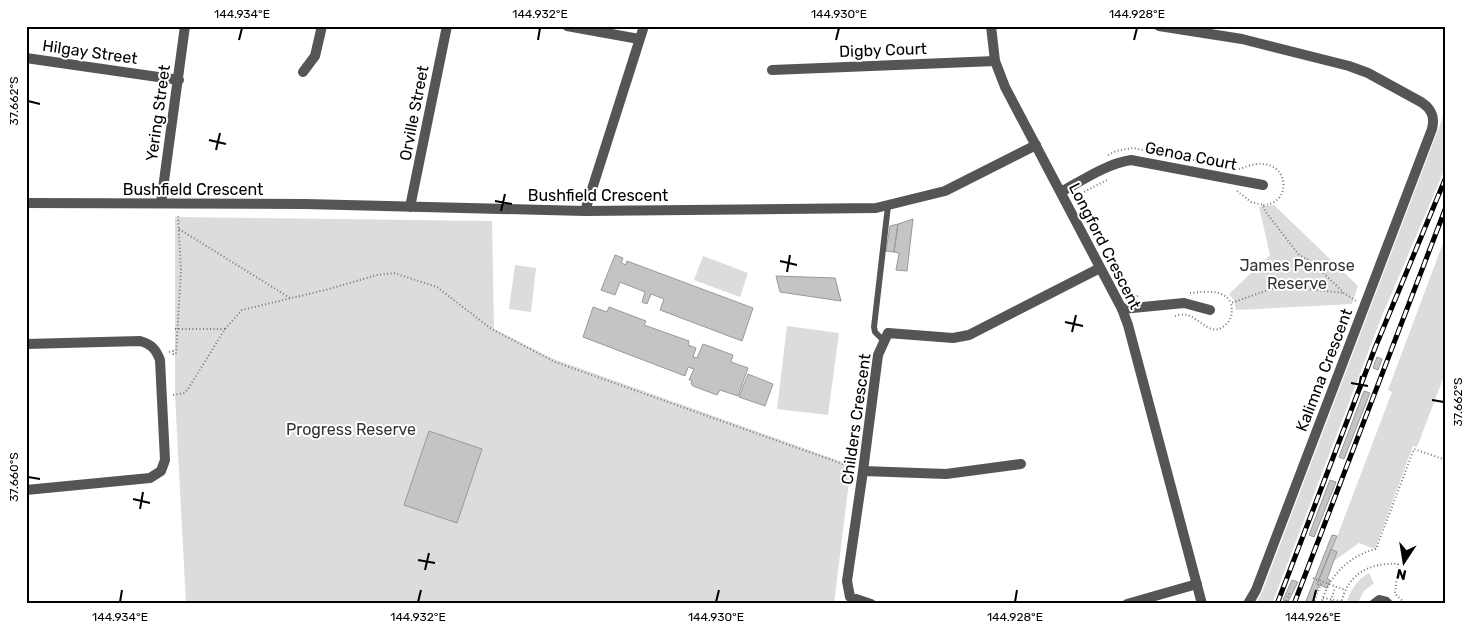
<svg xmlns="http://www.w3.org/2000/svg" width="1472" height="630" font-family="Rubik,sans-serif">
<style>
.green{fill:#dcdcdc}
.building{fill:#c4c4c4;stroke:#999}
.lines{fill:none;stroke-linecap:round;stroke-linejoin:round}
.path{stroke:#777;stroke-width:2;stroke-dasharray:1 2.5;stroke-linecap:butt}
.service{stroke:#555;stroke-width:6}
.minor{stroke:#555;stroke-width:10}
.tertiary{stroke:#555;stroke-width:10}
.rail-casing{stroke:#000;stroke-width:5}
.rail{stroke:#fff;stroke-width:3;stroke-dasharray:9;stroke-linecap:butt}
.ticks{fill:none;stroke:#000;stroke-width:2}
.labels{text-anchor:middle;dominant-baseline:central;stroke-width:4;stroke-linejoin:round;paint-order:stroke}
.street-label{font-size:16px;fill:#000;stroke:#fff}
.park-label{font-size:16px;fill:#333;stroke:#fff}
.neatline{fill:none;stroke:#000;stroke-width:2}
.ticks-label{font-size:12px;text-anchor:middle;fill:#000}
</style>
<rect width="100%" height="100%" fill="#fff"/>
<path class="green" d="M1446 109V166L1382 316 1272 604H1256L1262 592Z
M1274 205 1358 286 1352 304 1236 310 1234 300 1229 294 1270 255 1259 207Z
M175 217 492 221 494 329 551 358 851 465 834 604H186L175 395Z
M1446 235V371L1417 447 1413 446 1375 549 1359 543 1334 561 1337 552 1332 550 1392 392 1388 390Z
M703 256 748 273 740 297 694 280Z
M515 265 536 268 531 312 509 309Z
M787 326 839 333 828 415 777 409Z
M1369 573 1374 583 1364 591 1357 604H1346C1350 590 1357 580 1369 573Z"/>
<path class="building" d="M913 219 907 271 896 270 899 253 894 252 898 224Z
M898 224 894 252 886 251 890 226Z
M615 255 623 258 621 263 626 265 627 261 753 308 742 341 660 310 664 299 651 294 647 304 642 302 645 292 620 282 615 295 601 290Z
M776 276 835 278 841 301 780 292Z
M593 307 607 312 609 307 646 321 644 325 689 341 688 345 696 348 693 357 697 358 703 344 733 355 731 362 748 368 738 396 720 390 717 395 693 386 691 384 692 380H689L694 369 688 367 685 376 583 337Z
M1377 357 1382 359 1378 370 1373 368Z
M748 374 773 384 765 406 739 397Z
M1364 391 1370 393 1344 459 1339 457Z
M429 431 482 449 457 523 404 505Z
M1330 480 1336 482 1314 537 1309 535Z
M1332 535 1337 536 1317 584 1319 585 1312 603 1306 601Z
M1331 549 1337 552 1327 579 1330 580 1327 588 1317 584Z
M1292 580 1298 582 1288 602 1283 600Z"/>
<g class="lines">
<path class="path" d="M1108 155 1116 151 1133 148 1225 166
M1239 169C1246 167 1255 163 1262 164 1290 165 1291 204 1263 205
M1237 191 1251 202 1263 205 1265 211 1299 255 1312 262 1344 293 1356 301
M1078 195 1109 179
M179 229 290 298
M1190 293C1205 292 1223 288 1231 303
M1133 298 1132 296H1140
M1175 316C1178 315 1183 314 1187 315 1200 318 1213 341 1228 322 1233 316 1232 310 1231 303L1277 287H1286L1344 293
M175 329H225
M169 352 173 351V354H176L181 271 178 215
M173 395 184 393 188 389 225 329 242 310 329 289 377 275 394 273 437 287 490 328 555 362 854 468
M1313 578 1345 590
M1323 598 1341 601
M1285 604 1290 592
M1313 604 1322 581
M1321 604C1329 576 1348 556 1376 549L1414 449 1446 460
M1330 604 1335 587
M1341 604C1347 574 1370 562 1398 564L1395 594 1406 604"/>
<path class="service" d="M884 341 875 332 874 327 888 206
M1371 604 1379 598 1387 600 1391 604"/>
<path class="minor" d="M567 26 639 39
M1159 26 1242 39 1349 66 1368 73 1421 102C1432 109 1435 117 1432 129L1256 590 1248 604
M26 58 179 80
M772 70 995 61
M303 72 315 56 322 26
M1061 192C1083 180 1106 164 1131 160L1263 185
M26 203 305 204 585 211 876 208 945 191 1036 145
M161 203 185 26
M410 207 447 26
M585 211 644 26
M1122 309 1184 303 1210 310
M26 344 140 341C151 344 156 349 160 360L165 460 161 471 150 478 26 490
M863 471 946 474 1021 464
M871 604 850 597 847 581 863 471 878 355 888 333 953 338 969 335 1100 268
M1127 604 1197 584"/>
<path class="tertiary" d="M991 26 995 61 1005 87 1122 309 1128 325 1202 604"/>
<g class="rail-casing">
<path id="rail" d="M1277 604 1375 348 1446 177
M1294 604 1446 207"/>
</g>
<use href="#rail" class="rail"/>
</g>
<path class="ticks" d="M239 40 242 28M538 40 540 28M836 40 839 28M1134 40 1137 28M28 101 40 104M209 140 226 144M216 150 220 133M495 201 512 204M501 211 505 194M780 261 797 265M787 272 790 255M1065 322 1083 326M1072 332 1076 315M1351 383 1368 386M1358 393 1361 376M1432 400 1444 402M28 477 40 479M133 499 150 503M140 509 143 492M418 560 435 563M425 570 429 553M120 602 122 590M418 602 421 590M716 602 719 590M1015 602 1017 590M1313 602 1316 590"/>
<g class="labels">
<g class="street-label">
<text transform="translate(883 50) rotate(-2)">Digby Court</text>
<text transform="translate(90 52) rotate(8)">Hilgay Street</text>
<text transform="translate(158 113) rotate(-82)">Yering Street</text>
<text transform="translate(414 113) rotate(-79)">Orville Street</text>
<text transform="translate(1191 156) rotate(11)">Genoa Court</text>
<text x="193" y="189">Bushfield Crescent</text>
<text x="598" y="195">Bushfield Crescent</text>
<text transform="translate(1105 246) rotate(63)">Longford Crescent</text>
<text transform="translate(1324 370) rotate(-69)">Kalimna Crescent</text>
<text transform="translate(856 419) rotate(-82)">Childers Crescent</text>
</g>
<g class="park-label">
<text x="1297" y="265">James Penrose<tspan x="1297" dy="18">Reserve</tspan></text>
<text x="351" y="429">Progress Reserve</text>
</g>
</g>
<rect width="1472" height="630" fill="none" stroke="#ffffff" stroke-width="55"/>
<g transform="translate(1404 562) rotate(192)" stroke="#ffffff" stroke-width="4" paint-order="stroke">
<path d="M0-4L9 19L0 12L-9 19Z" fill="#000000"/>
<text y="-8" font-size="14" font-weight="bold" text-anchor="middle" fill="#000000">N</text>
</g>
<rect x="28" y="28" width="1416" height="574" class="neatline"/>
<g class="ticks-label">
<text x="242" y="18">144.934°E</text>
<text x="540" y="18">144.932°E</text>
<text x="839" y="18">144.930°E</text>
<text x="1137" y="18">144.928°E</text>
<text transform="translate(14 101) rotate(-90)" y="4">37.662°S</text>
<text transform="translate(1458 402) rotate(-90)" y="4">37.662°S</text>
<text transform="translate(14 477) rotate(-90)" y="4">37.660°S</text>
<text x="120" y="621">144.934°E</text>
<text x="418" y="621">144.932°E</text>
<text x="716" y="621">144.930°E</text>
<text x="1015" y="621">144.928°E</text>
<text x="1313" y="621">144.926°E</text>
</g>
</svg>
